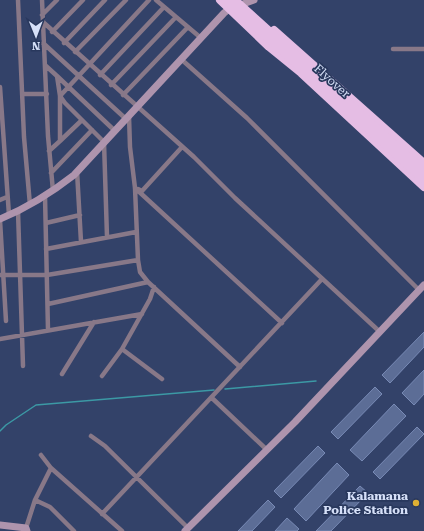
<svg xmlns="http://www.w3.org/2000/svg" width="424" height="531" font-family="'Roboto Serif',serif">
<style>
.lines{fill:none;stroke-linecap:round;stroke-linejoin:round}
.stream{stroke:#3c99a5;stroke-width:1.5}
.building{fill:#5c6d96;stroke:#788ab5}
.street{stroke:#887888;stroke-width:4.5}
.secondary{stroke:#ae94ad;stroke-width:7}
.highway{stroke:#e5bde4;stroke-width:8}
.highway-bridge{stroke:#e5bde4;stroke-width:8}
.poi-dot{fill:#dfb034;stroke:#29385d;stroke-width:1.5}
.labels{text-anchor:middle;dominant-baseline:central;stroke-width:3.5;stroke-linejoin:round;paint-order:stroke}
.street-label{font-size:12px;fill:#d6e0f8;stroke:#29385d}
.poi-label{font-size:12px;font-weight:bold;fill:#d6e0f8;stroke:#29385d;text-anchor:end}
</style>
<rect width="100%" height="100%" fill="#334269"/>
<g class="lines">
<path class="stream" d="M225 389 316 381
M0 431 6 425 36 405 214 390"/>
</g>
<path class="building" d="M424 332V347L390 383 382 375Z
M424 370V394L414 405 402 393Z
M375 387 382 394 338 439 331 432Z
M394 404 406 416 362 461 350 450Z
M417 427 424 434 380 479 373 472Z
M318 446 325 453 281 498 274 491Z
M337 463 349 475 306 521 294 509Z
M360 486 368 493 331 531H316Z
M268 500 275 507 252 531H238Z
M287 518 299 529 297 531H275Z"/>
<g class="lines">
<path class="street" d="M18 0 24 137 30 205
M42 0 48 136 53 191
M156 0 201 38
M42 15 57 0
M43 22 194 157 235 198 380 332
M52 32 83 0
M43 43 126 119
M64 43 105 0
M393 49H424
M75 52 126 0
M181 59 247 118 419 290
M46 66 57 76 60 96 65 103 104 142 107 237
M100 75 164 7
M57 76 115 131
M111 85 176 17
M0 87 9 215
M22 94H47
M123 95 188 27
M129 116 130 147 135 188 138 260 140 272 148 282 240 367
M60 141 82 120
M49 151 60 141V96L149 0
M77 171 81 242
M51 173 92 130
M135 188 282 323
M138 189 142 191 182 147
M45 196 48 330
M0 200 7 197
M18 211 23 366
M0 220 6 321
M46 223 80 215
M46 249 136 232
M0 275H47L138 260
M48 304 148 282
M0 339 142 314
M122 349 162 379
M62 374 94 322
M102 376 122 349 150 299 154 287
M212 398 266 449
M91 436 105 446 188 528
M41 455 51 468 122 531
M35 500 50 507 74 531
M102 514 322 279
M26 528 35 500 51 468"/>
<path class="secondary" d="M0 219C27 208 51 193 74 175L224 13 229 9 254 0
M0 525 26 528 27 531
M185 531 295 422 424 285"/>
<path class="highway" d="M220 0 269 47 301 73 424 187
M274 30 424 163"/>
<path class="highway-bridge" d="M226 0 424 180
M235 0 424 171"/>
</g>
<circle class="poi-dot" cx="416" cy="503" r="4"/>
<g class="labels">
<g class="street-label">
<text transform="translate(332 81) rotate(42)">Flyover</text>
</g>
<g class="poi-label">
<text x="408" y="496">Kalamana<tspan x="408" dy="14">Police Station</tspan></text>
</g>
</g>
<g transform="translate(36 36) rotate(179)" stroke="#29385d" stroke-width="3" paint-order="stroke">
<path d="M0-3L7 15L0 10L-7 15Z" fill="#d6e0f8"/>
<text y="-6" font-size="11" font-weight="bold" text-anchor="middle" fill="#d6e0f8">N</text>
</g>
</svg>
